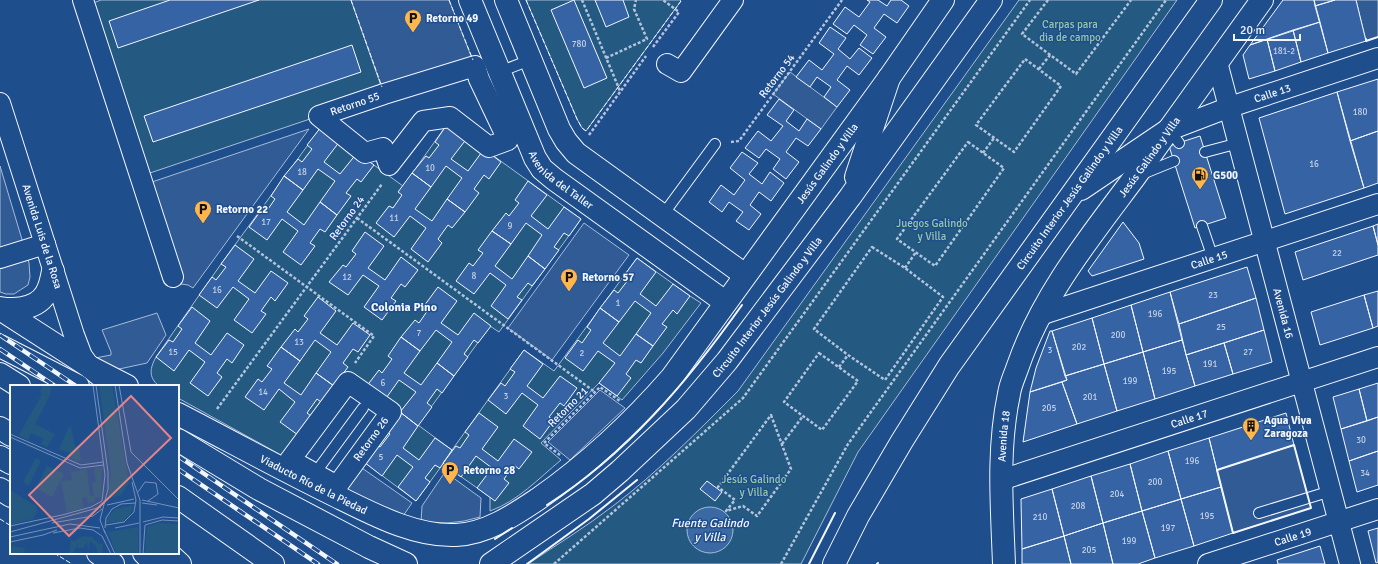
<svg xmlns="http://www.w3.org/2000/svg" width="1378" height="564" font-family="Signika,sans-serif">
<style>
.green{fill:#245a82;stroke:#a8bbd7}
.parking{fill:#305b95;stroke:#a8bbd7}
.water{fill:#3b69a3;stroke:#a8bbd7}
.building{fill:#3563a3;stroke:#f2f6ff}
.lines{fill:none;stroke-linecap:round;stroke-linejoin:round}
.lane-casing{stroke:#f2f6ff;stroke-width:12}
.street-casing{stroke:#f2f6ff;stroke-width:22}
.secondary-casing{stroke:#f2f6ff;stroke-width:24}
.primary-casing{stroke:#f2f6ff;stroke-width:24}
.highway-casing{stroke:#f2f6ff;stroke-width:24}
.path{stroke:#b3c4dc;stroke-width:2.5;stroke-dasharray:3 2;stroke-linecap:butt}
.lane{stroke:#1f4e8c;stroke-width:10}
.street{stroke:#1f4e8c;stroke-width:20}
.secondary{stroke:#1f4e8c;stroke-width:22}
.primary{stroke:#1f4e8c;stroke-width:22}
.highway{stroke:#1f4e8c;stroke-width:22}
.rail-casing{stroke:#f2f6ff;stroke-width:4.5}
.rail{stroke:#1f4e8c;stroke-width:3;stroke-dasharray:9;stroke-linecap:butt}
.fence{stroke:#f2f6ff;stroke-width:1;stroke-dasharray:5 2;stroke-linecap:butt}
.wall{stroke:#f2f6ff;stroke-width:2}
.labels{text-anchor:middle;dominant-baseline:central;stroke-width:3;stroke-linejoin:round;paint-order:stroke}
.number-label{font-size:9px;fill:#c3d1e8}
.poi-label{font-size:11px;font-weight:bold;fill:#f2f6ff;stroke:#1f4e8c;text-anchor:start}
.park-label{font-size:11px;fill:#97c8a6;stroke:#1f4e8c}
.street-label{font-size:11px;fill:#f2f6ff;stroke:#1f4e8c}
.neighbourhood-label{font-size:12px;font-weight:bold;fill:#f2f6ff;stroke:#1f4e8c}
.water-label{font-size:12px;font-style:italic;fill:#f2f6ff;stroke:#1f4e8c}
.inset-road{fill:none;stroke:#7391ba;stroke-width:1}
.view{fill:#e38589;fill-opacity:0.15;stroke:#e38589;stroke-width:2}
.inset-edge{fill:none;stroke:#f2f6ff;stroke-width:2}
</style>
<rect width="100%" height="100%" fill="#1f4e8c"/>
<path class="green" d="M101 0H351L384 94 150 173 91 4Z
M526 0H680L681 1 586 131 582 128 577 119Z
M1019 0H1177L858 452 801 564H528C556 545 586 527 613 506 658 472 698 431 738 391Z
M448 123 581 219 499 332 490 326 418 425 452 450 524 350 554 371 637 258 690 296 701 303 663 353 622 400 599 383 541 443 561 460C538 479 518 501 490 511V497L443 464 416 501 364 462 391 412 348 382 290 460 178 398V386H159C148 377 150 368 156 357L221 264 321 127 403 186Z"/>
<path class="parking" d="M351 0H449L475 66 384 94Z
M1356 0H1378V37L1366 41Z
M790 72 837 107 821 129 773 94Z
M309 129 193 288 188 285 181 284 180 266 152 182Z
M0 166 29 263 30 277 28 285 14 294H6L0 292Z
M584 223 629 255 552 360 508 328Z
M157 313 166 335 147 363 110 371 95 358 111 355V352L102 330Z
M600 390 625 408 570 460 548 442Z
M1294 445 1311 508 1233 533 1217 470Z
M359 466 412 503 403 516 384 509 344 488Z
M445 472 481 498 480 517 464 521 447 523 421 522 422 506Z"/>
<path class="water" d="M687 530a23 23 0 1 1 46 0a23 23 0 1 1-46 0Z"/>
<path class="building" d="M170 0H259L118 48 109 21Z
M574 0 607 78 584 88 551 10Z
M595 0H623L629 17 606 27Z
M867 0H878L887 6 891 0H901L909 6 897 23 884 14 874 28 886 37 873 54 860 45 867 35 854 25 847 34 833 24 845 7 859 17 870 2Z
M1283 0H1314L1320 22 1250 45Z
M1314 0H1335L1315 6Z
M1335 0H1356L1366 41 1328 53 1315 6Z
M1320 22 1328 53 1301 62 1293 30Z
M830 27 846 38 838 49 850 59 859 48 872 58 859 75 847 66 837 80 850 90 837 107 824 97 831 87 817 77 810 87 796 77 809 60 822 70 834 54 819 43Z
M1293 30 1301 62 1275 71 1267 39Z
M1267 39 1275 71 1249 79 1243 55 1250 45Z
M352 45 361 72 153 142 144 116Z
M1378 79V131L1350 141 1337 92Z
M1337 92 1364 188 1285 214 1259 118Z
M779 99 794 110 786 121 799 131 807 119 821 129 808 146 796 138 786 152 799 162 786 179 773 169 780 159 766 149 759 158 745 148 758 131 771 141 783 126 767 115Z
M448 123 468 137 451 159 468 171 484 149 501 162 489 179 484 175 474 189 479 193 465 212 447 199 462 178 446 166 431 187 412 173 426 156 429 158 439 145 435 142Z
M321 127 340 141 324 162 340 174 357 153 374 165 361 182 357 179 346 193 351 196 337 215 320 202 335 181 318 169 303 190 284 176 298 159 302 162 312 149 307 145Z
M1378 131V183L1364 188 1350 141Z
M1200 136 1226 218 1195 228 1169 146Z
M742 152 758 163 749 174 762 184 770 172 784 183 771 201 759 192 750 205 761 214 749 230 736 221 743 212 729 202 722 212 709 202 721 185 734 195 745 180 730 168Z
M412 173 431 187 415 209 432 221 447 199 465 212 452 228 448 225 438 239 442 243 428 262 411 249 426 228 410 216 394 237 376 223 389 206 393 208 402 195 398 192Z
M284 176 303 190 287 212 304 225 320 202 337 215 325 232 320 229 310 243 315 246 301 265 283 252 298 231 282 219 267 240 249 227 262 209 266 212 275 199 271 196Z
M528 181 547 195 531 216 548 229 564 207 581 219 569 236 564 233 554 247 559 250 545 269 528 256 542 235 526 223 511 244 492 231 506 213 509 216 519 203 515 200Z
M1123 222 1139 243 1144 259 1092 276 1088 271Z
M1378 224V245L1373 226Z
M1373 226 1378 245V255L1303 280 1295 252Z
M492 231 511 244 495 266 512 279 528 256 545 269 532 286 528 283 517 297 522 300 508 319 491 306 506 285 490 273 474 294 456 281 469 263 473 266 483 253 478 250Z
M365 232 384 246 368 268 385 280 401 257 418 270 405 287 401 284 391 298 396 301 382 320 364 307 379 286 363 275 348 295 329 282 343 265 346 267 356 254 352 251Z
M235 245 254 259 238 281 255 293 271 271 288 283 275 301 271 297 261 311 266 314 252 333 234 320 249 299 233 287 217 308 199 295 212 277 216 280 226 267 221 264Z
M637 258 656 272 640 294 656 306 673 284 690 296 677 314 673 310 662 324 667 327 653 346 636 334 651 313 635 301 619 322 600 308 614 290 618 293 628 280 623 277Z
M1247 267 1256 298 1179 324 1170 292Z
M438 287 457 301 441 323 458 335 474 313 491 326 478 343 474 340 464 354 468 357 454 376 437 363 452 342 436 330 420 351 401 337 415 320 419 323 428 310 424 306Z
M1378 291V326L1373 328 1364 295Z
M1170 292 1182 340 1143 352 1131 305Z
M1364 295 1373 328 1320 345 1311 312Z
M318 297 336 311 320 333 337 345 353 323 370 335 358 352 353 349 343 363 348 367 334 386 316 373 331 352 315 340 300 361 281 347 295 329 298 332 308 319 304 316Z
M1256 298 1264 330 1186 355 1179 324Z
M1131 305 1143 352 1104 364 1092 318Z
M192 307 210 321 195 343 211 355 227 333 244 345 232 363 227 359 217 373 222 377 208 396 190 383 205 362 189 350 174 371 156 357 169 340 173 342 182 329 178 326Z
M600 308 619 322 603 343 620 356 636 334 653 346 641 363 636 360 626 374 631 378 617 396 599 383 615 363 598 351 583 371 565 358 578 340 582 343 591 330 587 327Z
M1092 318 1104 364 1065 376 1052 331Z
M1264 330 1272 362 1233 374 1224 343Z
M1050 331H1052L1067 380 1030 392 1036 368Z
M401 337 420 351 404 373 421 385 437 363 454 376 442 393 437 389 427 403 432 407 418 426 400 412 416 392 399 380 384 401 366 387 379 370 382 373 392 359 388 356Z
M1182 340 1195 386 1155 399 1143 352Z
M1224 343 1233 374 1195 386 1186 355Z
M281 347 300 361 284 383 301 395 316 373 334 386 321 402 317 399 307 413 311 416 298 435 280 422 295 402 279 389 264 410 245 397 258 379 262 382 272 369 267 366Z
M524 350 543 364 527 386 543 398 560 376 577 388 564 406 560 403 549 417 554 420 540 439 523 426 538 405 522 393 506 414 488 400 501 383 505 386 515 372 510 369Z
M1143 352 1155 399 1117 411 1104 364Z
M1104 364 1117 411 1077 424 1062 382 1067 380 1065 376Z
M1062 382 1077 424 1023 442 1030 392Z
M1378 383V417L1367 421 1359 389Z
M1359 389 1367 421 1341 429 1333 397Z
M400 412 418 426 403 448 419 460 435 438 452 450 440 468 435 465 425 478 430 482 416 501 398 487 413 467 397 455 382 476 364 462 377 445 380 447 390 434 386 431Z
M479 413 498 427 482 449 498 461 514 439 532 452 519 469 514 465 504 479 509 483 495 501 477 488 492 468 476 456 461 477 443 463 456 446 460 448 469 435 465 432Z
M1286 413 1294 445 1217 470 1209 438Z
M1378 417V451L1349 461 1341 429Z
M1209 438 1221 487 1181 499 1168 451Z
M1168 451 1181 499 1142 511 1130 464Z
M1378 451V485L1357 492 1349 461Z
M1130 464 1142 511 1103 523 1091 476Z
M1091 476 1103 523 1064 536 1052 489Z
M707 481 722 492 715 501 700 489Z
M1221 487 1233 533 1194 546 1181 499Z
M1052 489 1064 536 1022 549 1021 499Z
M1181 499 1194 546 1155 558 1142 511Z
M1142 511 1155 558 1138 564H1113L1103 523Z
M1103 523 1113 564H1071L1064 536Z
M1378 528V562L1376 563 1368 531Z
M1064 536 1071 564H1022V549Z
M1320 546 1325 564H1278L1277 560Z"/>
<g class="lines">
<g class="lane-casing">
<path id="lane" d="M499 72 530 60
M1167 131 1173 135 1179 143
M1205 152 1239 143
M1142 174 1174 161
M662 216 715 144
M1202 226 1213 258
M313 476 363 408
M1259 513 1331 491"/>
</g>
<g class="street-casing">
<g id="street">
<path d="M83 0 173 277"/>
<path id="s1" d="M1217 62 1350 564"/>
<path d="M667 64 681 72 733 0"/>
<path d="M475 66 479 79 508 140 489 147 450 117 423 121 389 165 383 148 365 153 319 116 384 94Z"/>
<path id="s2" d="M0 103 74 335 82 356 90 367"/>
<path id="s3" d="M1167 131 1230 107 1378 58"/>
<path d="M0 258 45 244"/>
<path id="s4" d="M1040 315 1378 204"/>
<path d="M348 382 391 412 337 486 290 460Z"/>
<path id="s5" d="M1001 480 1378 357"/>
<path id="s6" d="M1208 564 1378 509"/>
</g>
</g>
<g class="secondary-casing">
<g id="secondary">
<path d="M0 308C19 311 42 308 49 287 51 282 52 276 53 271"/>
<path d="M0 309 90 367 127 386"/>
<path id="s7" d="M178 414C230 441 281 469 334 495 371 513 414 537 456 535 486 534 514 515 538 499 588 464 632 423 672 377L889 78 943 0"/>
<path d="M0 489 11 496"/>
<path d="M98 553 113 564"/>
<path id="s8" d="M1004 564C1002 508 997 450 1009 394 1010 385 1015 375 1018 366 1042 296 1090 237 1134 178 1177 119 1219 59 1262 0"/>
</g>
</g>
<g class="primary-casing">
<g id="primary">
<path id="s9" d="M470 0 535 158 542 169 554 179 725 302"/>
<path d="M506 0 559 129 566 141 576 153 745 275"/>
</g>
</g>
<g class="highway-casing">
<g id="highway">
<path d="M856 177 889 78"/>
<path d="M1081 189 1167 131"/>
<path d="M0 346 78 386"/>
<path d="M90 367 113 386"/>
<path d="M0 374 19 386"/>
<path d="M0 428 11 435"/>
<path d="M178 440 259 489 369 547 406 564"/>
<path d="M0 457 11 463"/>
<path d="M178 497 273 564"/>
<path d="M144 553 155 564"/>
<path d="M168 553 180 564"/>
<path id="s10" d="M491 564 593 494 620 471 686 409 727 361 850 197 991 0"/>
<path id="s11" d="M834 564 858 516 902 441 949 366 1211 0"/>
</g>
</g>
<path class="path" d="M582 0 620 91
M1048 0 1022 34 1076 74 1131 0
M653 47 679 12 663 0
M606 58 647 39 634 9 636 0
M1025 59 1061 86 1014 152 976 125Z
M1039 69 1050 55
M589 135 646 56
M731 142 739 141 842 0
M968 142 1004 168 935 266 897 239Z
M983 153 994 138
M357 218 595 392
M237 236 374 336 355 363
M872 247 905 268 943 297 885 380 848 355 814 329Z
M905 268 916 252
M819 353 858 381 822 430 784 402Z
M839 367 848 355
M217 409 382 184
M771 415 791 469 757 516 743 506 726 511 735 500 718 487Z
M782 444 803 416
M560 455 544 443 600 387 620 401
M554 564 743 398 1030 0
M781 564 848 444 1166 0"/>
<use href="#lane" class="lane"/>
<use href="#street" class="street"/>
<use href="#secondary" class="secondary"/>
<use href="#primary" class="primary"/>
<use href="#highway" class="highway"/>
<g class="rail-casing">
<path id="rail" d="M0 335 76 386
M0 349 55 386
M178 456 337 564
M178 469 318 564"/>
</g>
<use href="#rail" class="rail"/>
<path class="fence" d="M351 0 382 87
M449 0 473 60
M526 0 577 119 582 128 586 131 681 1 680 0
M0 519 11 526
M54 553 72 564"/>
<path class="wall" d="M1366 39V41L1378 37
M1294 445 1311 508 1233 533 1217 470Z
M547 505C627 454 688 381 742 305
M495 539 512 528
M527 564 589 519 637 480
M809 564 835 513
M877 564 878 563"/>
</g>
<defs>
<g id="parking-pin" transform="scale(0.9)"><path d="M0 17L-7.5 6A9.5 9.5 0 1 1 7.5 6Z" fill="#ffb74d" stroke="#1f4e8c"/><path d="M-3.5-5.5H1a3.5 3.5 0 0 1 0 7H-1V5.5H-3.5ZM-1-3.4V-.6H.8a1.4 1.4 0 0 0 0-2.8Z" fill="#111"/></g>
<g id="fuel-pin" transform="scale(0.9)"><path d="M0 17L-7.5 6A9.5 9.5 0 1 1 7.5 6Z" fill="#ffb74d" stroke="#1f4e8c"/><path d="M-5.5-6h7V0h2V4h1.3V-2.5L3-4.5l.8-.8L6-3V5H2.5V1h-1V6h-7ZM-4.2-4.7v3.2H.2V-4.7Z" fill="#111"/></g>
<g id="building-pin" transform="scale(0.9)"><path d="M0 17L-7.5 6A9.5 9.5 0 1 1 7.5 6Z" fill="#ffb74d" stroke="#1f4e8c"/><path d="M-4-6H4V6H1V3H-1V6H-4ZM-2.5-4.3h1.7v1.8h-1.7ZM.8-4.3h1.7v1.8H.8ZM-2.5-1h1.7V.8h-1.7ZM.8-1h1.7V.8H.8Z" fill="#111"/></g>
</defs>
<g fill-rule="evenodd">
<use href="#parking-pin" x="413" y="18"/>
<use href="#fuel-pin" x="1200" y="175"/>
<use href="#parking-pin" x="203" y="209"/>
<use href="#parking-pin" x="569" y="277"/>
<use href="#building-pin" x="1251" y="426"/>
<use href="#parking-pin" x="450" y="470"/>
</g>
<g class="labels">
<g class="number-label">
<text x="579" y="44">780</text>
<text x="1284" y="51">181-2</text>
<text x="1360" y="112">180</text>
<text x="1314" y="164">16</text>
<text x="430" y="168">10</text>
<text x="302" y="172">18</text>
<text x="394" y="218">11</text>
<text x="266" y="222">17</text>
<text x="510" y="226">9</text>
<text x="1337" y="253">22</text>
<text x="474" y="276">8</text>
<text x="347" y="277">12</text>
<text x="217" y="290">16</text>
<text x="1213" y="295">23</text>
<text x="618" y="303">1</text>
<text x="1155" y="314">196</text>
<text x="1221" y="327">25</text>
<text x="419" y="333">7</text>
<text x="1118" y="335">200</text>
<text x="299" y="342">13</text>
<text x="1079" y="347">202</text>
<text x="1050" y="350">3</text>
<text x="173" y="352">15</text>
<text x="1248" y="352">27</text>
<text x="582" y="353">2</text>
<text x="1210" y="364">191</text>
<text x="1169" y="371">195</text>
<text x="1130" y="381">199</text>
<text x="383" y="383">6</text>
<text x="263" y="392">14</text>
<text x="506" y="396">3</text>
<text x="1090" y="397">201</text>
<text x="1049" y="408">205</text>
<text x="1361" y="440">30</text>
<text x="381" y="457">5</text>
<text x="1192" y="461">196</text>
<text x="1365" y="473">34</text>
<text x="1155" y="482">200</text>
<text x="1117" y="494">204</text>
<text x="1078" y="506">208</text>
<text x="1207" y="516">195</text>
<text x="1040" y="517">210</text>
<text x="1168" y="528">197</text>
<text x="1129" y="541">199</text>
<text x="1089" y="550">205</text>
</g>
<g class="poi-label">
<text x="426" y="18">Retorno 49</text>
<text x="1213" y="175">G500</text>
<text x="216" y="209">Retorno 22</text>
<text x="582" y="277">Retorno 57</text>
<text x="1264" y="420">Agua Viva<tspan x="1264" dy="13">Zaragoza</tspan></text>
<text x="463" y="470">Retorno 28</text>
</g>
<g class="park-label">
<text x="1070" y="24">Carpas para<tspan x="1070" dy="13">dia de campo</tspan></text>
<text x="932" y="223">Juegos Galindo<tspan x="932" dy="13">y Villa</tspan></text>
<text x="754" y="479">Jesús Galindo<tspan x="754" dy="13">y Villa</tspan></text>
</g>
<g class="street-label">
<text transform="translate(777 76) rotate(-53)">Retorno 54</text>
<text stroke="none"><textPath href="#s3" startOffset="112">Calle 13</textPath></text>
<text transform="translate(355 104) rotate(-19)">Retorno 55</text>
<text stroke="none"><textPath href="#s8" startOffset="448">Jesús Galindo y Villa</textPath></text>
<text stroke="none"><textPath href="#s7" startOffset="842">Jesús Galindo y Villa</textPath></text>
<text stroke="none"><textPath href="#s9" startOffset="205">Avenida del Taller</textPath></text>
<text stroke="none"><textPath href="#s11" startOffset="436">Circuito Interior Jesús Galindo y Villa</textPath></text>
<text transform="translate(347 218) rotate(-54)">Retorno 24</text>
<text stroke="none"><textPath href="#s2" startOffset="140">Avenida Luis de la Rosa</textPath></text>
<text stroke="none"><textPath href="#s4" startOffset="178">Calle 15</textPath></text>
<text stroke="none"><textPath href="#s10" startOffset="380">Circuito Interior Jesús Galindo y Villa</textPath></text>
<text stroke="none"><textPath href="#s1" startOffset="260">Avenida 16</textPath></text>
<text transform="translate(568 407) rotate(-45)">Retorno 21</text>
<text stroke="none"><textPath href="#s5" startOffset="198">Calle 17</textPath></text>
<text stroke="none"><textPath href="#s8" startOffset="128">Avenida 18</textPath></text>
<text transform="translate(371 439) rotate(-54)">Retorno 26</text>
<text stroke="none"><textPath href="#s7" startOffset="153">Viaducto Río de la Piedad</textPath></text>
<text stroke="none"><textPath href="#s6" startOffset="89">Calle 19</textPath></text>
</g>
<g class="neighbourhood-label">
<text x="404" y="307">Colonia Pino</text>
</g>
<g class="water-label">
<text x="710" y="523">Fuente Galindo<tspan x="710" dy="14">y Villa</tspan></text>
</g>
</g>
<g transform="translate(10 385)">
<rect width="169" height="169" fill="#1f4e8c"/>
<path d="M33 0H41L40 10 25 39 45 49 37 62 31 59 34 54 21 48 18 55 9 50 32 9 30 7ZM89 0H102L119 98 111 110 98 114 101 86ZM59 42H61L65 61H69L71 77 57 72 59 68 49 64ZM26 73 31 76 19 100 13 97ZM37 81 54 89 42 112 26 103ZM92 82 91 113 85 112V117L78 118 77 112 72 113 73 123 57 127 51 96 62 95 61 87 77 84 80 111H84L82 98 86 97 84 83ZM0 105 26 121 27 127 23 134 0 140ZM124 120 120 130 114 136 96 138 98 132 106 124ZM148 138 169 139V169H135L137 142ZM128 142V169H106L98 147ZM72 151 82 152 89 159H93L92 169H88L86 161 80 156 78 167 77 157 73 163H67L68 158 63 169H59L61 155 65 156ZM1 161 15 163 14 169 0 168Z" fill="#245a82"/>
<path class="inset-road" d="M86 0 98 87V104L90 135 95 148M105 0 117 78 130 115V169M109 0 121 67 169 115M0 49 71 80 93 77M0 52 70 83 94 80M128 107 135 97 146 98 148 109 138 116M132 115 169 123M132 118 147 120M97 120 124 114M133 137 153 132 169 133M42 138 83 131 92 124M96 140 114 137 124 127 126 115 122 97M0 141 52 130 81 122 92 116 95 90 83 0M95 143 96 133 102 124 111 119 125 118M105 143 129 138M94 145 105 169M0 147 91 122M43 148 70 143 83 145 92 151 101 169M33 150 47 145M0 152 60 139 90 143M0 157 33 150M133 169 135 140 152 135 169 136"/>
<path class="view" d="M121 11 161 53 59 151 19 110Z"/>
<rect width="169" height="169" class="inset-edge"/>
</g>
<path d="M1234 34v6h66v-6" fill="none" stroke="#f2f6ff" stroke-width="2"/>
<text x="1240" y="34" font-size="12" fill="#f2f6ff" stroke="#1f4e8c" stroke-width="3" paint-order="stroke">20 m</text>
</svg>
